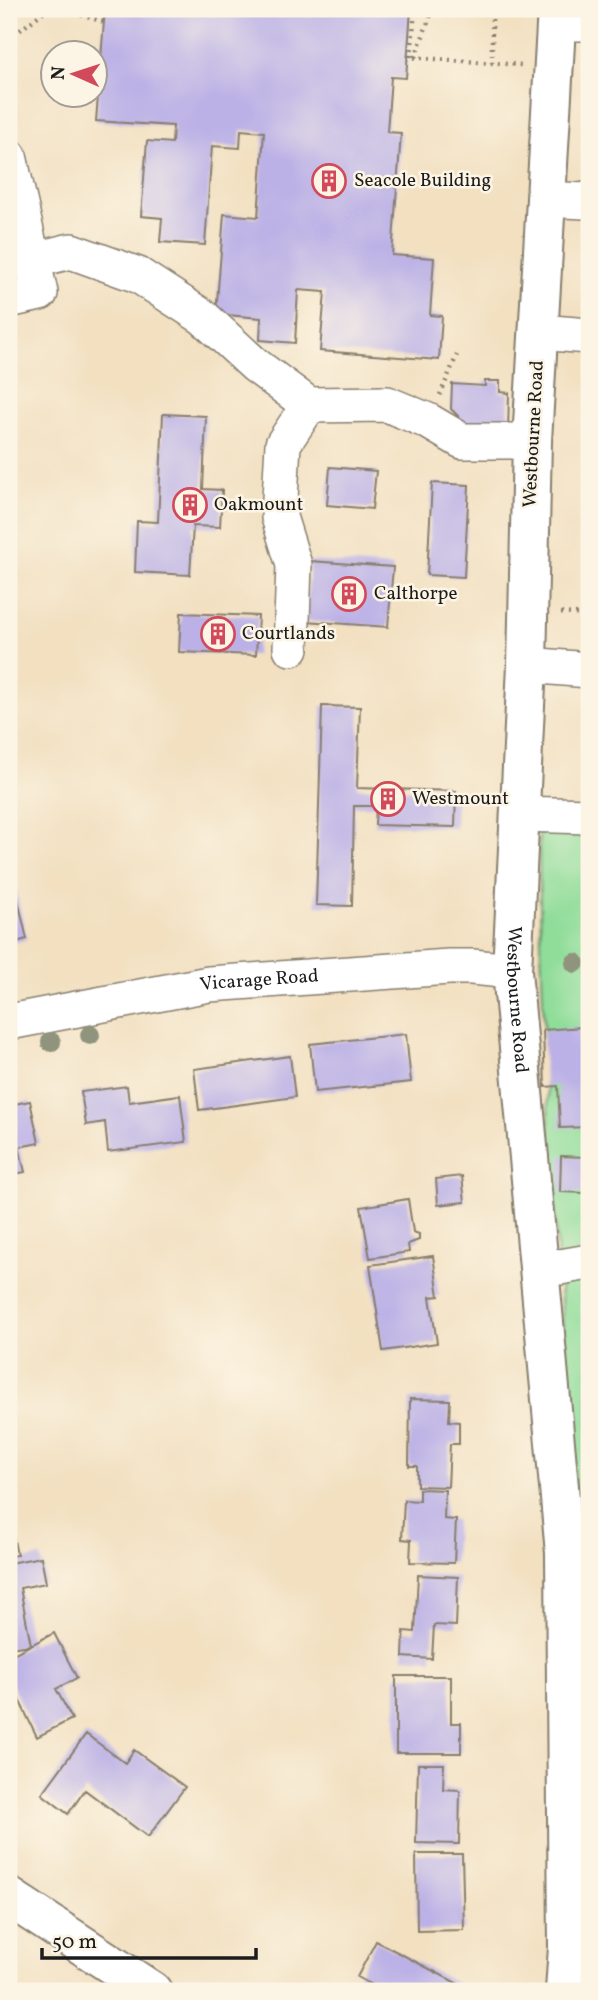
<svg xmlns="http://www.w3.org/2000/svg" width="598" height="2000" font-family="Vollkorn,serif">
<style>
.green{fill:#90dd9a;stroke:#567c5b;stroke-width:2}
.building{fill:#bbb1e6}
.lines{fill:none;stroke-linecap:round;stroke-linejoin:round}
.minor-casing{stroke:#877e6e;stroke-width:38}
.major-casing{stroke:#877e6e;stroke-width:42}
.path{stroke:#877e6e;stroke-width:4.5;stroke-dasharray:2 5;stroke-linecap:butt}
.minor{stroke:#fff;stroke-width:35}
.major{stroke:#fff;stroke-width:38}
.tree{fill:#90947b}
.labels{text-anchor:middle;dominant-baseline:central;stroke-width:5;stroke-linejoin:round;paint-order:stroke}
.poi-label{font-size:19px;fill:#1c1c1c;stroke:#fcf5e5;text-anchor:start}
.street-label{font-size:19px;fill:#1c1c1c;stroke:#fcf5e5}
</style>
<rect width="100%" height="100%" fill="#fcf5e5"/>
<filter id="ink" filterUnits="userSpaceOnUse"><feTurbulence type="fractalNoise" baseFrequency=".0143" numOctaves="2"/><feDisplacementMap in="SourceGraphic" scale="14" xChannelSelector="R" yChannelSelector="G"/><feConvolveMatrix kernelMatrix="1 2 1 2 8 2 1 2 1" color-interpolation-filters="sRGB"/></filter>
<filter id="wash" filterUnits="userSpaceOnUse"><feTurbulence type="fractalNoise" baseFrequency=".00686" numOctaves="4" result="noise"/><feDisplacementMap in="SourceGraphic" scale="28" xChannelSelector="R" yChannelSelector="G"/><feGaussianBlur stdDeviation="1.57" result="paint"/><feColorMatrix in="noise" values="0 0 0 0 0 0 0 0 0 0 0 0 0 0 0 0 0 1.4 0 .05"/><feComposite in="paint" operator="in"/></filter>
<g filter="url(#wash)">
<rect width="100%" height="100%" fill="#f2e0c1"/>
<path class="green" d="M539 829 589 831V1628H586C567 1362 540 1096 539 829Z"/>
<g id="blocks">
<path class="building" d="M105 9H411L406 78 391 77 387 132 401 133 392 255 434 258 430 315 442 316 439 360 320 351 325 292 298 290 295 343 260 340 261 318 216 314 224 214 258 217 264 132 241 130 240 148 212 146 205 245 160 242 162 218 141 216 147 141 172 143 173 126 96 121Z
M485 381H500V392L509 393 508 431 458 429V416L451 409 452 384 485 386Z
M163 414 206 416 203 489 222 490 220 527 193 526 190 575 135 572 137 521 158 522Z
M330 467 376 471 372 509 327 505Z
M432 483 469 485 464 577 427 575Z
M310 561 393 567 388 627 306 621Z
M181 613 258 616 256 655 179 652Z
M322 706 360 707 357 788 456 791 455 827 375 825 376 806H354L352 906 316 905Z
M12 874 27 939 9 944V875Z
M581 1012H589V1127L560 1128 558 1086 545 1087 543 1030 582 1027Z
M406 1034 411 1082 315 1092 310 1044Z
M290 1056 295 1097 199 1110 194 1069Z
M127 1086 129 1102 180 1095 186 1142 108 1152 105 1122 86 1125 81 1092Z
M30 1101 39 1143 19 1147 25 1172 9 1175V1105Z
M561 1156 587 1157 586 1193 560 1192Z
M462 1176 465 1202 438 1205 436 1179Z
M408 1199 413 1232 419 1234V1240L408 1244 409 1252 370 1258 361 1207Z
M433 1256 439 1296 430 1297 437 1343 383 1351 370 1265Z
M410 1399 450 1400 449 1421 459 1422V1444H450L448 1487 417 1486V1466H409Z
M419 1489 445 1490 444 1519 456 1520 454 1563 410 1562 411 1540 402 1539 404 1500 419 1501Z
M9 1516 17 1555 9 1556Z
M41 1557 46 1583 20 1588 31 1645 9 1648V1563Z
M418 1575 458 1577 456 1626 434 1625 432 1659 403 1657 404 1631 415 1632Z
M54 1633 77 1678 56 1689 72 1719 37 1737 9 1679V1656Z
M396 1676H451V1723H461V1753H396Z
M86 1734 125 1763 134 1750 185 1787 148 1837 85 1790 68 1814 42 1794Z
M418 1764H444L443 1789 460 1790 459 1844 416 1843Z
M416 1854H462L464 1930 417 1931Z
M376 1941 468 1989 467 1991H383L357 1977Z"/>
</g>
</g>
<g filter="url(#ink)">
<use href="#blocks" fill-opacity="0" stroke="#877e6e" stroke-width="2"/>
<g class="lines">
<g class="minor-casing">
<g id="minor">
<path d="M556 23H589"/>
<path d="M9 156 40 293 9 300"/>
<path d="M545 199 584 201 589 199"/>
<path d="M34 260 71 251 138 275 203 317 255 365 309 405"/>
<path d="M539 332 589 336"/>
<path d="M291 648 294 565 279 517 283 444 309 405 387 404 428 421 462 441H532"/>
<path d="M527 665 589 670"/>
<path d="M520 814 589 816"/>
<path id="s1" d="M9 1022 209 984 449 967H472L512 971"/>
<path d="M539 1264 560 1267 589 1262"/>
<path d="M565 1600 589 1595"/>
</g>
</g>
<g class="major-casing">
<g id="major">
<path id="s2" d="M557 9 532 441 527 665 512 971 565 1553 568 1947 565 1991"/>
<path d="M9 1897 152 1991"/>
</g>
</g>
<path class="path" d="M61 9 104 22
M9 39 47 9
M407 57 522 65
M411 57 415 9
M415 57 433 9
M492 63V9
M440 395 457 355
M561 613 589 615"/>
<use href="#minor" class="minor"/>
<use href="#major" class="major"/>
</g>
<g class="tree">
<circle cx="575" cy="963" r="10"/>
<circle cx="90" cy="1035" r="10"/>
<circle cx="51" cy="1042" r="10"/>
</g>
</g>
<defs>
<g id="building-ring" transform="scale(1.75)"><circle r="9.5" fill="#fcf5e5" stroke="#d1495b" stroke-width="1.5"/><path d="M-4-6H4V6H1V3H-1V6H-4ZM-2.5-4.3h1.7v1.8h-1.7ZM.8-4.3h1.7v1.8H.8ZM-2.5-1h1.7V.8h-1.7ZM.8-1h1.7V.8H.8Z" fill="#d1495b"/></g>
</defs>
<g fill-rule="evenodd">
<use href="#building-ring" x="329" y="181"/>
<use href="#building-ring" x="190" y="505"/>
<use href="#building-ring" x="349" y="594"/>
<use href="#building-ring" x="218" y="634"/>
<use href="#building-ring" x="388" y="799"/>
</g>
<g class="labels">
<g class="poi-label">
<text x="354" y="181">Seacole Building</text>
<text x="214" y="505">Oakmount</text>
<text x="374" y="594">Calthorpe</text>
<text x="242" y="634">Courtlands</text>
<text x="412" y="799">Westmount</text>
</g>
<g class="street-label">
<text transform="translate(534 434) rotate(-87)">Westbourne Road</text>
<text stroke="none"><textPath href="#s1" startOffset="254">Vicarage Road</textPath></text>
<text stroke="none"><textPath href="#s2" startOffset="992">Westbourne Road</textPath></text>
</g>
</g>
<rect width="598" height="2000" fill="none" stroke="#fcf5e5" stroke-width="35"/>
<g transform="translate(74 74) rotate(273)"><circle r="33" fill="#fcf5e5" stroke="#a29e95" stroke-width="2"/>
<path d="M0-5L12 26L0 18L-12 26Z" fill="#d1495b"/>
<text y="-10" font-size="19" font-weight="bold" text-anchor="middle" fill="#1c1c1c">N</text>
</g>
<path d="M42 1948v10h214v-10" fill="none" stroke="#1c1c1c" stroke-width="3.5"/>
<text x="52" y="1948" font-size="21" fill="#1c1c1c" stroke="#fcf5e5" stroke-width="5" paint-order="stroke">50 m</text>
</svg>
